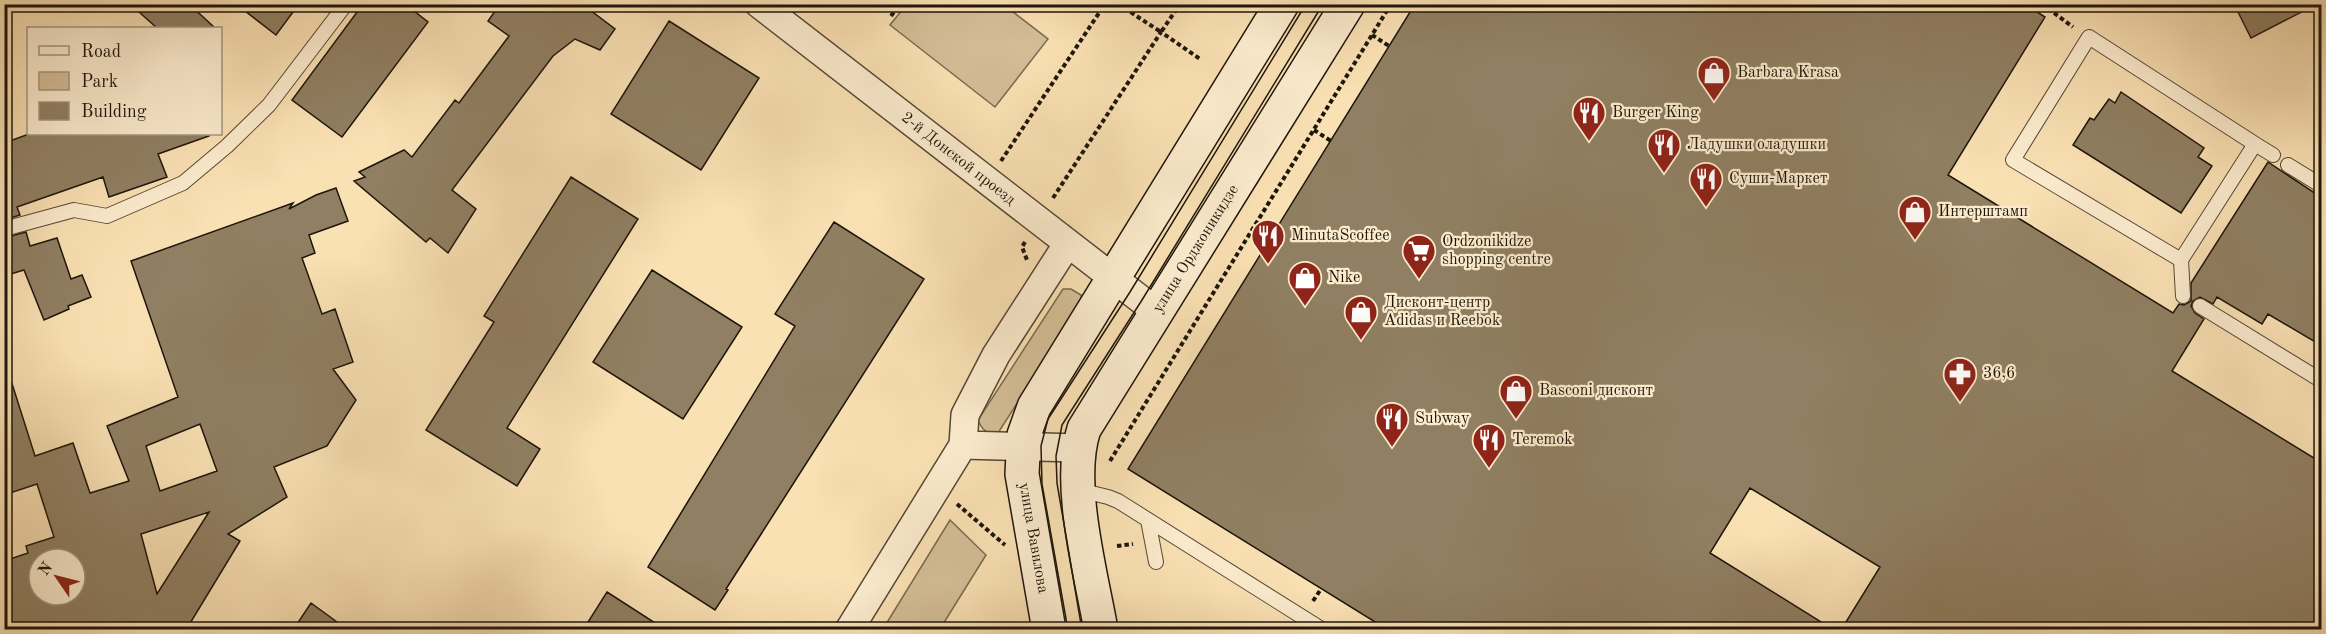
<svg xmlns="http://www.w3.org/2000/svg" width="2326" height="634" font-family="'Old Standard TT',serif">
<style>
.green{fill:#d4be97;stroke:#786a50;stroke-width:1.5}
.building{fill:#907f62;stroke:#1d150a;stroke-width:1.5;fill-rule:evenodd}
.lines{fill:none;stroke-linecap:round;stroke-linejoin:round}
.lane-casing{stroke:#544834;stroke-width:16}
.street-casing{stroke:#544834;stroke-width:30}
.secondary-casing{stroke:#1d150a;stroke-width:36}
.path{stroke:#1d150a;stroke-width:4;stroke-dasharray:4.5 3;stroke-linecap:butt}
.lane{stroke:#fcecce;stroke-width:14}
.street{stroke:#fcecce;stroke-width:27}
.secondary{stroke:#fcecce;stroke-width:33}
.tram{stroke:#1d150a;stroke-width:1.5}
.labels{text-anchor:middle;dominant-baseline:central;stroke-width:4.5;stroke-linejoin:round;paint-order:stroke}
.poi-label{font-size:16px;fill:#1d150a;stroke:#fcecce;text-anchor:start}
.street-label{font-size:16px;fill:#1d150a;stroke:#fcecce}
</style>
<rect width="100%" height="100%" fill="#fae1b4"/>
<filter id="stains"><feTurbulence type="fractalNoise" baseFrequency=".00333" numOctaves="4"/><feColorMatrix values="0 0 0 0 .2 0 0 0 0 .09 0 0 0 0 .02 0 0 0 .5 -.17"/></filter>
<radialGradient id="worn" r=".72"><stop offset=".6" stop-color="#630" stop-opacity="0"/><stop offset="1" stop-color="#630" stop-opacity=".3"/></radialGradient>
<path class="green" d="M907 4 1004 5 1048 39 995 107 890 25Z
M1063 289H1071L1081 295 1082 302 998 433C986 434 982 430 978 420Z
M950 520 986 555 940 629H883Z"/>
<path class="building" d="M130 4H189L215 28H157Z
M236 4H299L276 35Z
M363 4H405L428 22 342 137 292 100Z
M500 4H582L615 29 600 50 575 39 553 56 452 190 476 209 448 253 430 238 426 242 354 181 365 177 359 172 404 150 412 157 455 100 459 103 509 36 488 21Z
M1415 4H2025L2045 17 1948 175 2173 313 2179 304 2184 305 2191 301V283L2268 162 2322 198V346L2268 314 2262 324 2217 297 2213 304 2200 297 2193 301 2191 306 2195 313 2204 319 2172 371 2322 463V630H1841L1880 567 1750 488 1710 553 1834 630H1388L1128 469Z
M2234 4H2317L2251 38Z
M669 21 759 78 701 170 611 114Z
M2121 92 2204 148 2198 157 2212 166 2181 213 2073 145 2090 118 2094 120 2109 99 2115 103Z
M29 134H209V136L158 154 167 177 109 197 103 177 17 207 20 215 4 220V143Z
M571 177 638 219 507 428 540 449 517 486 426 430 494 322 484 316Z
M336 188 348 221 309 235 315 253 302 258 322 314 335 309 353 362 333 369 356 400 327 446 274 467 287 497 228 534 240 541 186 630H4V561L28 553 26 546 54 537 37 484 4 495V375L9 374 35 456 73 443 90 493 129 481 107 426 178 397 131 261 293 203 289 209 316 195ZM200 424 217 471 160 491 146 446ZM209 512 157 594 141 534ZM39 559H75V595H39Z
M834 222 924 279 726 589 728 590 715 610 648 567 795 326 775 314Z
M26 232 30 246 57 238 71 279 82 275 91 297 68 306 69 309 44 320 24 270 4 276V238Z
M652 270 742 327 683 419 593 362Z
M607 592 666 630H583Z
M311 603 348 630H293Z"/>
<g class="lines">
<g class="lane-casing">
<path id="lane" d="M2255 144 2273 155
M2288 165 2322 186
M4 229 74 210 107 216 183 183 227 146 269 105 346 4
M2181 260 2255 144 2089 37 2013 160 2181 260 2183 296
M2200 306 2322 381
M1079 490 1108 497 1118 501 1323 630
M1148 520 1156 562"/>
</g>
<g class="street-casing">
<path id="street" d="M759 4 1157 312
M963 445 1079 448
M849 630 963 445 965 415 996 355 1068 243"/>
</g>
<g class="secondary-casing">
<path id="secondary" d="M1049 630 1022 474 1024 435 1034 407 1282 4
M1101 630C1091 573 1066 483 1084 429L1348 4"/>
</g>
<path class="path" d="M1118 4 1161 32 1180 4
M2042 4 2073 27
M891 16 900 4
M1372 35 1389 46
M1314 130 1331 141
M1001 161 1105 4
M1053 198 1161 32 1200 59
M1253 228 1270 239
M1025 242 1022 247 1027 260
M1110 461 1391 4
M957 504 1005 545
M1117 546 1133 544
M1313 601 1321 589"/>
<use href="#lane" class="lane"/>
<use href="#street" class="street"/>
<use href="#secondary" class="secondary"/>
<path class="tram" d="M1068 630 1042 484 1041 446 1048 419 1130 292 1306 4
M1082 630 1057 483 1056 456 1062 425 1142 300 1323 4"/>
</g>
<defs>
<g id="shop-pin" transform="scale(1.725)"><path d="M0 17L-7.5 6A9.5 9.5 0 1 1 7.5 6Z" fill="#8f2418" stroke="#fcecce"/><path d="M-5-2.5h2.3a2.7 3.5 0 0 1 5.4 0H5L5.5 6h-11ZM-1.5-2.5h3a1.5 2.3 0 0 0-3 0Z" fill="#fff"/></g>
<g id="restaurant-pin" transform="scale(1.725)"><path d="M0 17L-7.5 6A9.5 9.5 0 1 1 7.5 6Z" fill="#8f2418" stroke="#fcecce"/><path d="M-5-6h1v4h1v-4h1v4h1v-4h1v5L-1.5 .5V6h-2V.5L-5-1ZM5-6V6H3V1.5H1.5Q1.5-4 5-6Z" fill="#fff"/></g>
<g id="supermarket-pin" transform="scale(1.725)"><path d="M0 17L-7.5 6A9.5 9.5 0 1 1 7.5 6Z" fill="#8f2418" stroke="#fcecce"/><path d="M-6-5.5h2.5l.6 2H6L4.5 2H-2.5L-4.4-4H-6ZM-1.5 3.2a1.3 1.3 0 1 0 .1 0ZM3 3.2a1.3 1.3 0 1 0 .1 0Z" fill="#fff"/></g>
<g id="pharmacy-pin" transform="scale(1.725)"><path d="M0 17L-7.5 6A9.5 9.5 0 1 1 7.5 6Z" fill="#8f2418" stroke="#fcecce"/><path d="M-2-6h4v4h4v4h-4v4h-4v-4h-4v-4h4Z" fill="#fff"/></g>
</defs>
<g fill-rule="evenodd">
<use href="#shop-pin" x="1714" y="73"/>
<use href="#restaurant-pin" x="1589" y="113"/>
<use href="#restaurant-pin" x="1664" y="145"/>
<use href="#restaurant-pin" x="1706" y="179"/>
<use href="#shop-pin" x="1915" y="212"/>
<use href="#restaurant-pin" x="1268" y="236"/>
<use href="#supermarket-pin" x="1419" y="251"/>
<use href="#shop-pin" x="1305" y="278"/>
<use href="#shop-pin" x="1361" y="312"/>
<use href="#pharmacy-pin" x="1960" y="374"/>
<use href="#shop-pin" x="1516" y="391"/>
<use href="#restaurant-pin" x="1392" y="419"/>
<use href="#restaurant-pin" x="1489" y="440"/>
</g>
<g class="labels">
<g class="poi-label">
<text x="1737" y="73">Barbara Krasa</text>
<text x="1612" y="113">Burger King</text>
<text x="1687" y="145">Ладушки оладушки</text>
<text x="1729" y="179">Суши-Маркет</text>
<text x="1938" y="212">Интерштамп</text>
<text x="1291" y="236">MinutaScoffee</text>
<text x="1442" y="242">Ordzonikidze<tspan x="1442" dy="18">shopping centre</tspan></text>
<text x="1328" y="278">Nike</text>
<text x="1384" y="303">Дисконт-центр<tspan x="1384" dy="18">Adidas и Reebok</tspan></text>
<text x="1983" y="374">36,6</text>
<text x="1539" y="391">Basconi дисконт</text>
<text x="1415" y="419">Subway</text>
<text x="1512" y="440">Teremok</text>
</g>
<g class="street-label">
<text transform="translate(958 159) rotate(38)">2-й Донской проезд</text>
<text transform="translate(1196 249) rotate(-58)">улица Орджоникидзе</text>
<text transform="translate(1033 538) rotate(80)">улица Вавилова</text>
</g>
</g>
<rect width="2326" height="634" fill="none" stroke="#fae1b4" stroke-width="24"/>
<rect x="6" y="6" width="2314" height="622" fill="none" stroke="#1d150a" stroke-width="3"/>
<rect x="12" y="12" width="2302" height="610" fill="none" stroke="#1d150a" stroke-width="1.5"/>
<rect x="27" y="27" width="195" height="108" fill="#fcecce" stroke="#a39680" stroke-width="1.5"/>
<rect x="39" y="46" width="30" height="9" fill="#fcecce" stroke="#a39680" stroke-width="1.5"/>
<text x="81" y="57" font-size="18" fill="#1d150a">Road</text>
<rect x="39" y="72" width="30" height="18" fill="#d4be97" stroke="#a39680" stroke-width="1.5"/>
<text x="81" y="87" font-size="18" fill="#1d150a">Park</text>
<rect x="39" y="102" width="30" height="18" fill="#907f62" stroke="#a39680" stroke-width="1.5"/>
<text x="81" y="117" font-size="18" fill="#1d150a">Building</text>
<g transform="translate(57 577) rotate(305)"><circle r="28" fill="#fcecce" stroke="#a39680" stroke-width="1.5"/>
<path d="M0-4.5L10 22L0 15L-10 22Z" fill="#8f2418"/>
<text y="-9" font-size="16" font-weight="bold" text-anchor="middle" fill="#1d150a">N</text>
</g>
<rect width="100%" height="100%" filter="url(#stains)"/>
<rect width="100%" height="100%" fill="url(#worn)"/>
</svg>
